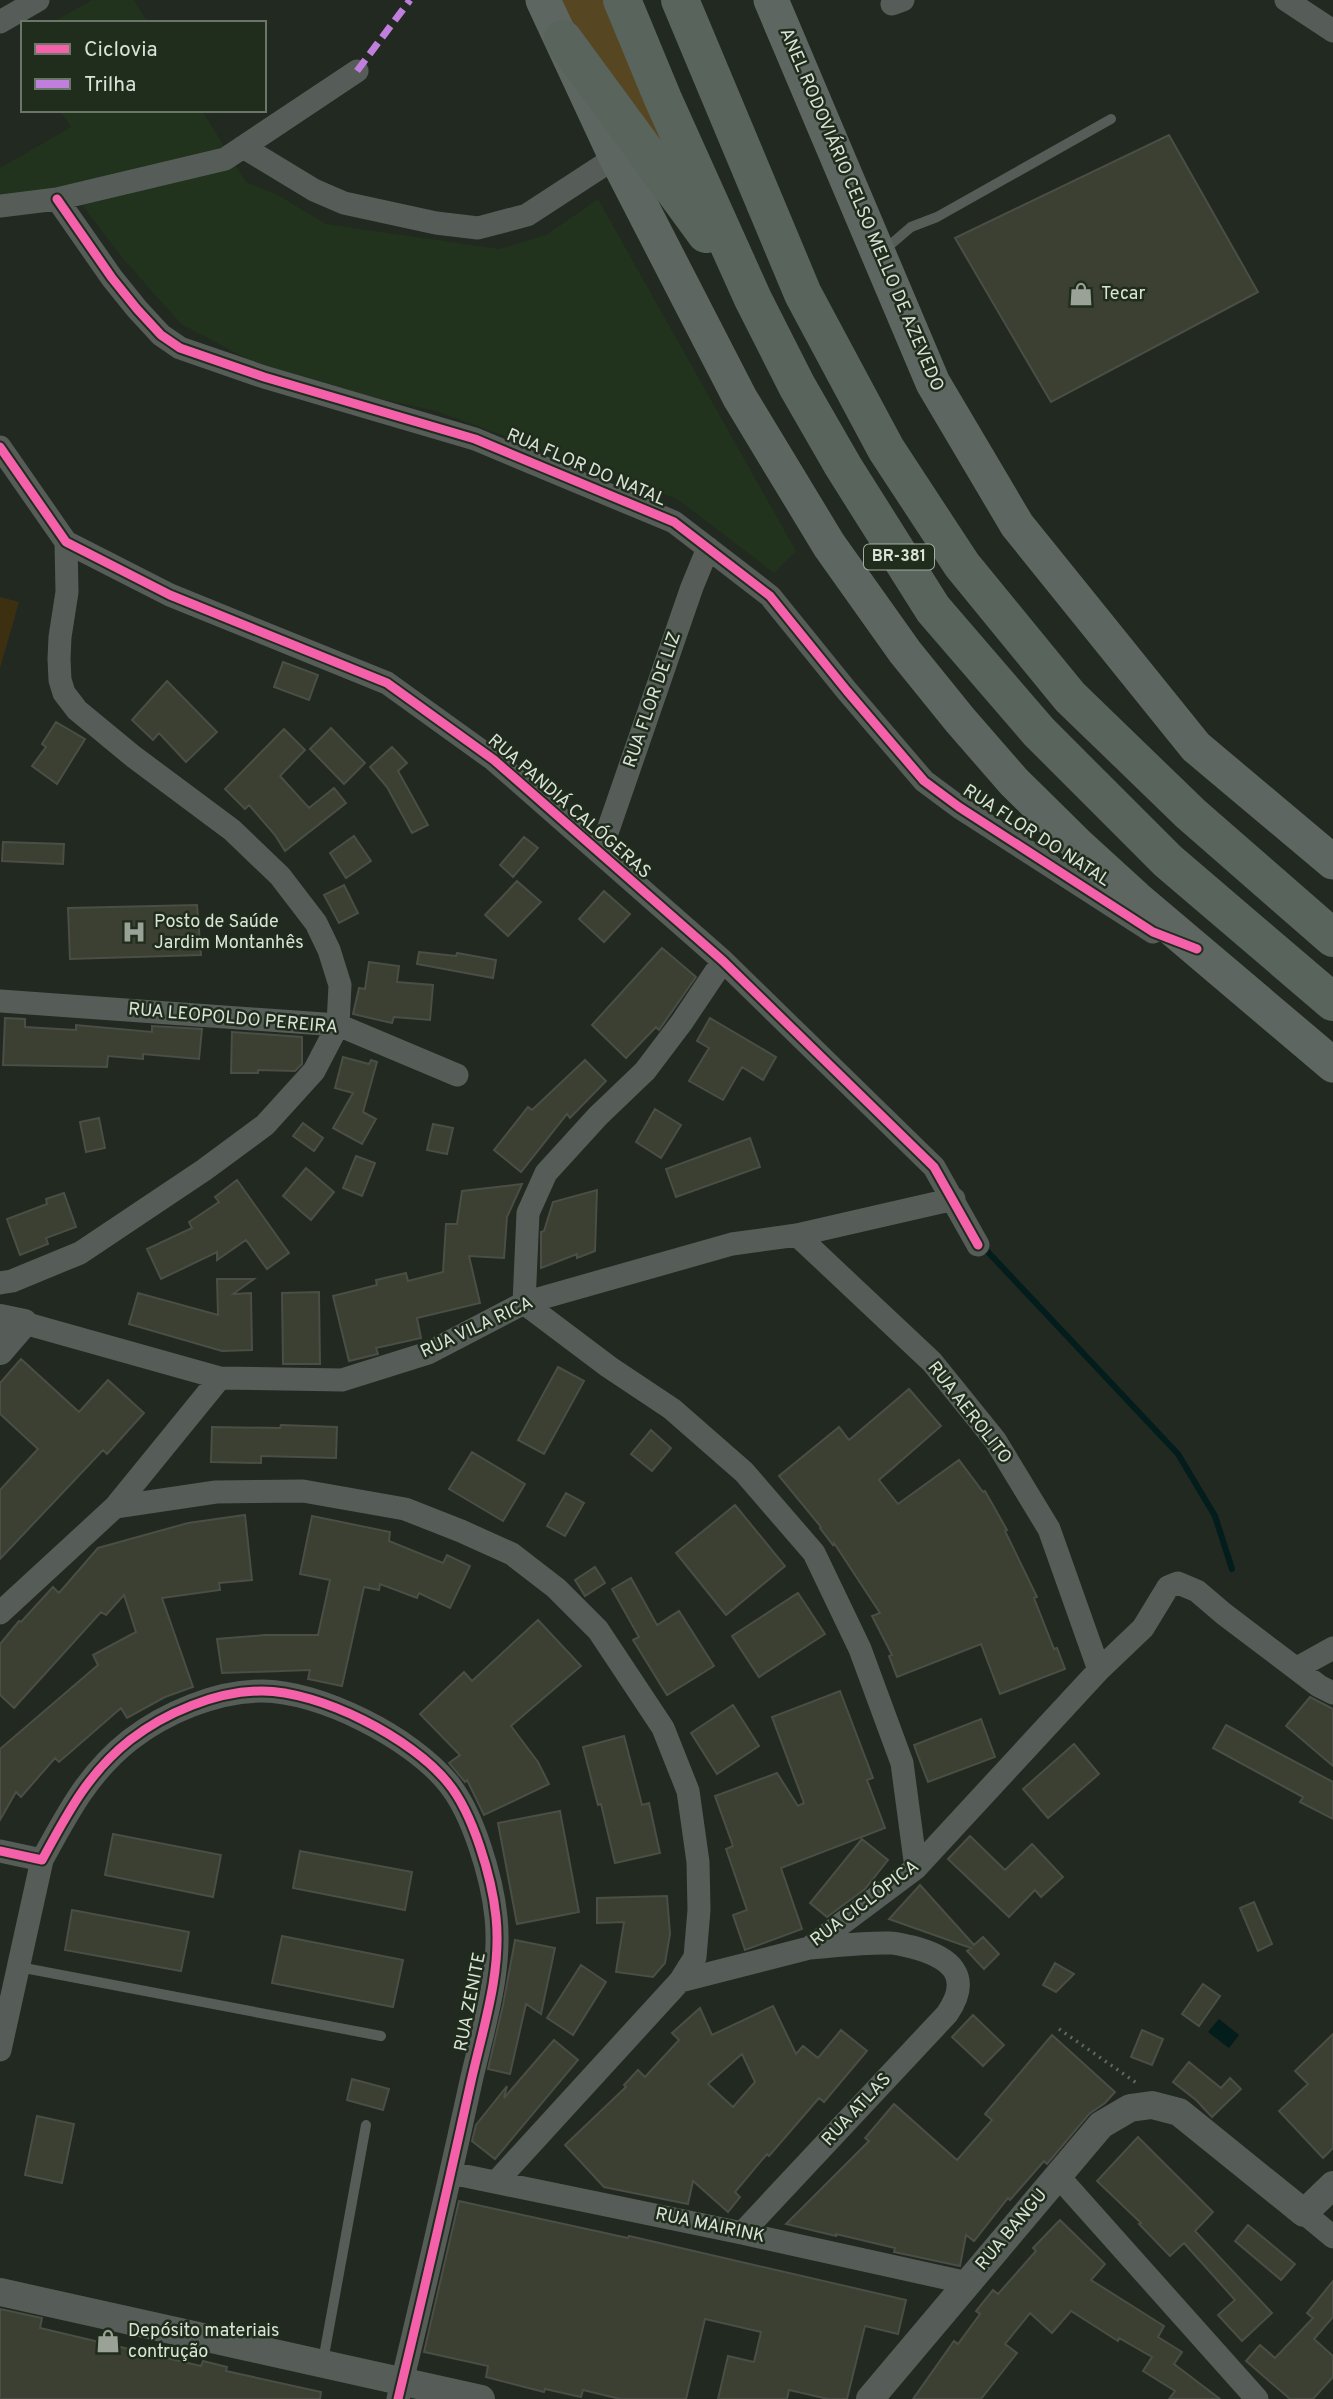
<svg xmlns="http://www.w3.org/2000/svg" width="1333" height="2399" font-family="Overpass,sans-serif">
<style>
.built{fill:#21321d}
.green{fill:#3d3010}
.forest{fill:#564621}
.water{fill:#031c1c}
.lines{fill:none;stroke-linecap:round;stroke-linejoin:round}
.stream{stroke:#031c1c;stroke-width:6}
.building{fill:#3b4033;stroke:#4a4e45;stroke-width:2;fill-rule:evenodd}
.path{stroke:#616662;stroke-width:3.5;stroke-dasharray:2 5;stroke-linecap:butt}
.service{stroke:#565d59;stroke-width:10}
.minor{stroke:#565d59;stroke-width:23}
.tertiary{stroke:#565d59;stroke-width:28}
.primary{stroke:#5e6661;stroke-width:35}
.motorway{stroke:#59645c;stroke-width:38}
.quiet{stroke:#c07fdc;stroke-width:7;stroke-dasharray:14 7;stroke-linecap:butt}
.cycleway-casing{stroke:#202d1c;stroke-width:13}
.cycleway{stroke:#f560ab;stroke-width:9}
.labels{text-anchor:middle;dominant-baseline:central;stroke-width:5;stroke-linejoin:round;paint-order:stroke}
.shield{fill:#202d1c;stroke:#a2aca0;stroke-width:2}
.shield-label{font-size:16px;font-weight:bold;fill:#dae3d8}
.street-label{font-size:18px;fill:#dae3d8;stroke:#202d1c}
.poi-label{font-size:18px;fill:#dae3d8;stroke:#202d1c;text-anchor:start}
</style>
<rect width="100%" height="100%" fill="#222920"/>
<path class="built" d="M92 0H134L148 23H51Z
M59 110H202L246 182 278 195 326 224 499 249 546 235 598 199 796 551 774 573 677 499 436 411 281 377 181 324 124 260 70 189 0 198V168L71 127Z"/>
<path class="green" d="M0 597 19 602 0 668Z"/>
<path class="forest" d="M562 0H609L682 181 574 27Z"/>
<path class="water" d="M1219 2019 1239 2035 1229 2048 1208 2032Z"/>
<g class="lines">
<path class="stream" d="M987 1251 1178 1454 1215 1516 1232 1569"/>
</g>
<path class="building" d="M1169 135 1258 292 1051 402 955 238Z
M283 662 318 675 309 700 274 687Z
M167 681 217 732 186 762 159 733 153 740 132 720Z
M56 722 85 739 57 784 32 766 46 747 42 744Z
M331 728 365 763 344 784 310 749Z
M284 729 305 750 280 776 309 808 334 788 346 803 285 851 275 835 249 805 245 809 225 789Z
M392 747 407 763 398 771 428 825 412 833 387 787 370 767Z
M354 836 371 861 346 878 330 853Z
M524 837 538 848 513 877 500 865Z
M3 842 64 844 63 864 2 861Z
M517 881 541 902 508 936 485 915Z
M344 885 358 913 339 923 324 895Z
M604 891 630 914 604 942 579 919Z
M197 905 201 955 70 959 68 908Z
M662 948 696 977 659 1030 656 1027 626 1058 592 1025Z
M419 952 456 956 457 953 496 960 493 978 417 964Z
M369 962 399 966 397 982 433 985 430 1020 394 1017 392 1023 353 1014 359 988 365 989Z
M5 1018 25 1019V1027L76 1030V1025L152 1032V1026L202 1029 199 1059 143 1054V1059L108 1056 107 1067 3 1065Z
M710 1018 776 1057 763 1080 742 1067 723 1100 689 1081 709 1048 697 1041Z
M232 1032 302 1037V1064L295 1071 258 1070V1073H231Z
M343 1057 369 1064 371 1060 377 1062 363 1112 376 1119 362 1144 333 1128 353 1093 335 1088Z
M585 1060 606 1081 570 1118 567 1114 521 1172 494 1150 528 1107 532 1110Z
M655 1109 681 1125 661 1158 636 1142Z
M99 1118 105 1148 86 1152 80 1122Z
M303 1123 323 1138 314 1151 293 1136Z
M433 1124 453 1128 447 1154 427 1150Z
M750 1138 760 1167 676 1197 666 1169Z
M356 1156 375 1163 362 1196 343 1188Z
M306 1168 334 1192 311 1220 283 1196Z
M237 1180 289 1253 267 1269 246 1240 217 1260V1252L161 1279 147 1249 192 1228 189 1222 219 1202 215 1197Z
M522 1184 507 1217 504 1258 469 1256 480 1303 417 1318 421 1338 376 1348 378 1354 349 1361 333 1296 377 1285 376 1280 406 1273 408 1281 443 1272 446 1224H457L462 1191Z
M597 1190 595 1251 577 1258V1254L541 1268V1232L544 1231 553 1202Z
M64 1193 76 1227 46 1238 48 1244 20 1255 7 1219 47 1204 46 1199Z
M217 1279H254L233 1294 251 1293 252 1350 222 1351 129 1324 138 1293 218 1315Z
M319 1292 320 1364H283L282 1293Z
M21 1359 79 1412 108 1380 144 1413 107 1454 103 1450 0 1559V1490L38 1449 0 1414V1383Z
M558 1367 584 1381 544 1454 518 1440Z
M909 1389 941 1426 879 1480 898 1504 959 1460 983 1492 985 1491 1007 1530 1005 1531 1037 1597 1034 1598 1054 1649 1057 1648 1065 1669 1000 1694 981 1644 897 1677 889 1656 892 1655 872 1616 880 1613 834 1543 833 1545 820 1528 821 1527 779 1476 839 1427 849 1440Z
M281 1425 337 1427 336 1458 261 1456V1463L211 1462 212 1427 280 1428Z
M651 1430 671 1448 652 1471 631 1454Z
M472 1452 525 1484 503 1521 449 1489Z
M566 1493 584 1503 565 1536 547 1526Z
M735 1505 785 1566 726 1615 676 1553Z
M245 1515 252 1580 219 1583 220 1590 162 1598 193 1687 165 1697 127 1718 121 1708 59 1762 55 1758 21 1797 16 1792 0 1820V1749L98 1665 93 1655 136 1632 124 1595 106 1615 101 1612 14 1708 0 1695V1644L19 1621 21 1622 53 1587 59 1593 98 1548 188 1523Z
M312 1516 390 1532 389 1541 443 1563 447 1555 470 1566 450 1608 419 1593 417 1598 380 1584 379 1590 364 1587 342 1686 308 1679 310 1670 222 1673 217 1639 265 1635H318L330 1580 300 1574Z
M595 1567 605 1583 585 1596 575 1580Z
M631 1578 657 1625 679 1611 714 1666 667 1695 633 1640 639 1637 612 1589Z
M798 1593 825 1634 759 1677 732 1636Z
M538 1620 581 1666 511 1726 538 1762 549 1784 484 1815 467 1780 465 1782 449 1763 460 1755 420 1714 464 1672 472 1681Z
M840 1691 873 1778 867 1780 885 1828 781 1868 802 1929 745 1950 733 1915 747 1910 726 1849 733 1846 715 1796 777 1773 798 1806 804 1803 772 1717Z
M1310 1697 1333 1709V1766L1286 1726Z
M733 1705 759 1746 717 1774 691 1733Z
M981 1719 995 1757 928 1782 914 1745Z
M1226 1725 1333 1782V1819L1300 1802 1303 1797 1213 1748Z
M624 1736 642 1805 649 1803 660 1853 615 1863 601 1804 598 1805 583 1747Z
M1074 1744 1099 1774 1048 1818 1023 1789Z
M560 1811 579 1912 517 1924 498 1823Z
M113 1834 221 1855 213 1897 105 1875Z
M970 1836 1005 1870 1032 1844 1063 1877 1041 1897 1035 1890 1009 1917 948 1859Z
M862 1839 888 1860 865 1889 827 1917 810 1903Z
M300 1851 412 1872 405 1910 293 1888Z
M920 1885 974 1945 983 1937 999 1954 984 1969 967 1951 971 1948 889 1919Z
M667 1896 670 1934 665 1963 653 1977 616 1972 624 1922 597 1923V1898Z
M1254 1902 1272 1944 1258 1951 1240 1908Z
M72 1910 189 1932 181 1971 65 1950Z
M282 1936 403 1960 393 2007 272 1983Z
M515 1940 555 1948 541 2014 526 2004 510 2074 488 2069 503 2005Z
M1055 1963 1074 1974 1056 1992 1043 1985Z
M581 1965 606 1982 573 2035 547 2018Z
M1203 1984 1220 1996 1199 2026 1182 2014Z
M773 2006 796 2054 803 2046 818 2058 841 2030 867 2051 824 2102 819 2098 769 2156 767 2154 735 2192 740 2197 728 2212 693 2181 688 2204 604 2187 565 2145 626 2087 624 2085 638 2070 645 2077 679 2040 672 2033 700 2008 712 2035ZM742 2054 755 2082 733 2107 708 2084Z
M973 2015 1004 2045 983 2066 952 2037Z
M1142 2030 1163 2039 1152 2065 1131 2057Z
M1333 2034V2148L1323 2158 1279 2111 1308 2084 1295 2071Z
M1052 2035 1115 2092 1105 2103 1089 2114 1047 2164 1044 2161 1010 2200 1008 2198 974 2241 966 2235 960 2266 894 2252 895 2248 836 2234V2236L786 2224 869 2141 865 2138 894 2104 957 2160 992 2120 985 2114Z
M554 2040 578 2060 495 2159 472 2141 476 2125 507 2086 504 2098Z
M1189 2062 1221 2088 1230 2078 1241 2089 1212 2117 1196 2100 1173 2082Z
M352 2079 389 2089 383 2110 347 2100Z
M37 2116 74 2124 62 2183 25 2175Z
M1138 2137 1213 2212 1195 2231 1272 2313 1242 2341 1218 2315 1235 2300 1184 2243 1170 2256 1139 2224 1141 2223 1097 2181Z
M459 2201 628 2238 629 2236 906 2300 898 2334 865 2326 847 2399H828L789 2390 787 2399H718L728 2356 754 2362 761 2332 705 2319 686 2399H620L583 2390 581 2397 545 2389 544 2392 486 2377 488 2366 424 2352Z
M1060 2220 1105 2264 1091 2280 1164 2326 1158 2337 1182 2352 1174 2364 1220 2399H1169L1175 2391 1143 2371 1152 2357 1119 2338 1118 2341 1071 2311 1052 2333 1030 2313 1005 2344 1017 2353 981 2399H913L954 2341 958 2344 980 2314 976 2311 993 2290 998 2294 1036 2251 1033 2248Z
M1248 2225 1295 2264 1281 2280 1235 2241Z
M1333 2281V2317L1314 2339 1333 2356V2377L1313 2399H1290L1246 2361 1260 2345 1275 2358 1313 2318 1307 2313Z
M0 2309 42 2318 40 2328 201 2366 203 2361 227 2367 226 2371 321 2392 320 2399H0Z"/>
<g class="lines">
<path class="path" d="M1059 2029 1138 2084"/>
<path class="service" d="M883 251 911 227 937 217 1111 119
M19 1967 381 2036
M323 2361 366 2125"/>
<path class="minor" d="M1286 0 1333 31
M892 4 903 0
M0 22 38 0
M243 147 314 190 344 203 436 223 478 228 527 215 616 157
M57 199 112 278 137 309 161 335 180 348 264 377 475 439 674 522 770 596 847 691 924 781 959 807 1153 932
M0 206 57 199 225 159 357 71
M0 447 66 542 170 595 387 683 494 760 723 961 934 1167 978 1245
M600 853 692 587 708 548
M723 961 682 1022 645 1071 598 1116 546 1173 528 1213 524 1303 609 1367 672 1409 744 1472 814 1553 860 1649 902 1763 916 1868
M0 1001 338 1025 457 1075
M797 1235 932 1362 995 1440 1049 1529 1099 1670
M0 1283 12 1281 80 1253 204 1170 265 1125 314 1071 338 1025 340 985 329 950 316 923 280 876 232 830 134 757 77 710 64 693 60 680 59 659 60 637 67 592 66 542
M24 1323 220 1378 342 1380 428 1353 524 1303 732 1244 797 1235 954 1199
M115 1507 216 1492 303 1491 405 1509 461 1531 512 1554 556 1588 598 1630 663 1728 688 1791 698 1862 699 1910 695 1957 680 1981 497 2181
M0 1613 115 1507 220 1378
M1297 1668 1333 1648
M0 1851 42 1860C67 1814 88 1773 130 1740 165 1713 216 1691 262 1691 320 1691 412 1738 448 1783 473 1813 492 1878 496 1917 502 1974 482 2031 470 2086 447 2191 423 2295 398 2399
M680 1981 809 1948 916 1868 1099 1670 1143 1628 1168 1587 1178 1583 1197 1591 1224 1614 1319 1686 1333 1693
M0 2050 42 1860
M451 2173 742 2233 968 2283
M1058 2176 1257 2399
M1304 2213 1333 2237
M742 2233 947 2014C973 1976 951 1957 912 1947 905 1946 898 1943 891 1943 864 1942 836 1946 809 1948"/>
<path class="tertiary" d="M0 1318 24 1323 0 1351
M0 2292 481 2399
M870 2399 1101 2125 1130 2108 1152 2105 1179 2112 1304 2213 1333 2185"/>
<path class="primary" d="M543 0 616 157 740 398 829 545 905 652 960 720 1014 782 1079 846 1136 898 1333 1065
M771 0 933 383 1017 525 1196 747 1333 862"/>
<path class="motorway" d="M622 0 663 99 753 299 797 386 843 466 933 609 1039 732 1168 861 1333 1002
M680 0 803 294 886 449 962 565 1070 697 1191 814 1333 938
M563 39 706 234"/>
<path class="quiet" d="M357 71 410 0"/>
<g class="cycleway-casing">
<path id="cycleway" d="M57 199 112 278 137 309 161 335 180 348 264 377 475 439 674 522 770 596 847 691 924 781 959 807 1153 932 1197 949
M0 447 66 542 170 595 387 683 494 760 723 961 934 1167 978 1245
M0 1851 42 1860C67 1814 88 1773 130 1740 165 1713 216 1691 262 1691 320 1691 412 1738 448 1783 473 1813 492 1878 496 1917 502 1974 482 2031 470 2086 447 2191 423 2295 398 2399"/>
</g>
<use href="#cycleway" class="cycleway"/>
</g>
<defs>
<g id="shop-bare" transform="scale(1.89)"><path d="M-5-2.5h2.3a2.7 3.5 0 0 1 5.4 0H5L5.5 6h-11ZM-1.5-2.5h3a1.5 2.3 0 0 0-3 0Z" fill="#9aa298" stroke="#202d1c" stroke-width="2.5" paint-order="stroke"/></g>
<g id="hospital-bare" transform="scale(1.89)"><path d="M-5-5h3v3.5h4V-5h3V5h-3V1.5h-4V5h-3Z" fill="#9aa298" stroke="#202d1c" stroke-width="2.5" paint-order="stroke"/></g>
</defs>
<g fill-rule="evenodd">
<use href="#shop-bare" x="1081" y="294"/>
<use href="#hospital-bare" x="134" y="932"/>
<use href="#shop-bare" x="108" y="2341"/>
</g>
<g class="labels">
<rect class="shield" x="864" y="544.5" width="70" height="25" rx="5"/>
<g class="shield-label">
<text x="899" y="557">BR-381</text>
</g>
<g class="street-label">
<text transform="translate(861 210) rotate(67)">ANEL RODOVIÁRIO CELSO MELLO DE AZEVEDO</text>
<text transform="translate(586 468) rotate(23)">RUA FLOR DO NATAL</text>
<text transform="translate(653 700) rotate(-71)">RUA FLOR DE LIZ</text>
<text transform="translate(569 807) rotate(41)">RUA PANDIÁ CALÓGERAS</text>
<text transform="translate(1036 836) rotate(33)">RUA FLOR DO NATAL</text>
<text transform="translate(233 1019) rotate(5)">RUA LEOPOLDO PEREIRA</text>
<text transform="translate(477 1328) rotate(-25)">RUA VILA RICA</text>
<text transform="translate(969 1413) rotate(52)">RUA AEROLITO</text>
<text transform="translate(865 1904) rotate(-37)">RUA CICLÓPICA</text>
<text transform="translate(471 2002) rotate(-79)">RUA ZENITE</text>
<text transform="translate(857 2110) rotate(-47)">RUA ATLAS</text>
<text transform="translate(710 2226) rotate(12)">RUA MAIRINK</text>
<text transform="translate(1012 2230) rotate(-50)">RUA BANGU</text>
</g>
<g class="poi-label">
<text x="1101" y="294">Tecar</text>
<text x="154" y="922">Posto de Saúde<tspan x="154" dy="21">Jardim Montanhês</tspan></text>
<text x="128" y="2331">Depósito materiais<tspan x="128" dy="21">contrução</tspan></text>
</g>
</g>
<rect x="21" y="21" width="245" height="91" fill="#202d1c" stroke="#6a7667" stroke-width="2"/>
<rect x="35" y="44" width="35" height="10" fill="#f560ab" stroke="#6a7667" stroke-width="2"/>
<text x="84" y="56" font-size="21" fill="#dae3d8">Ciclovia</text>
<rect x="35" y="79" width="35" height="10" fill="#c07fdc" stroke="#6a7667" stroke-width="2"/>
<text x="84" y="91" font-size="21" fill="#dae3d8">Trilha</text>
</svg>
